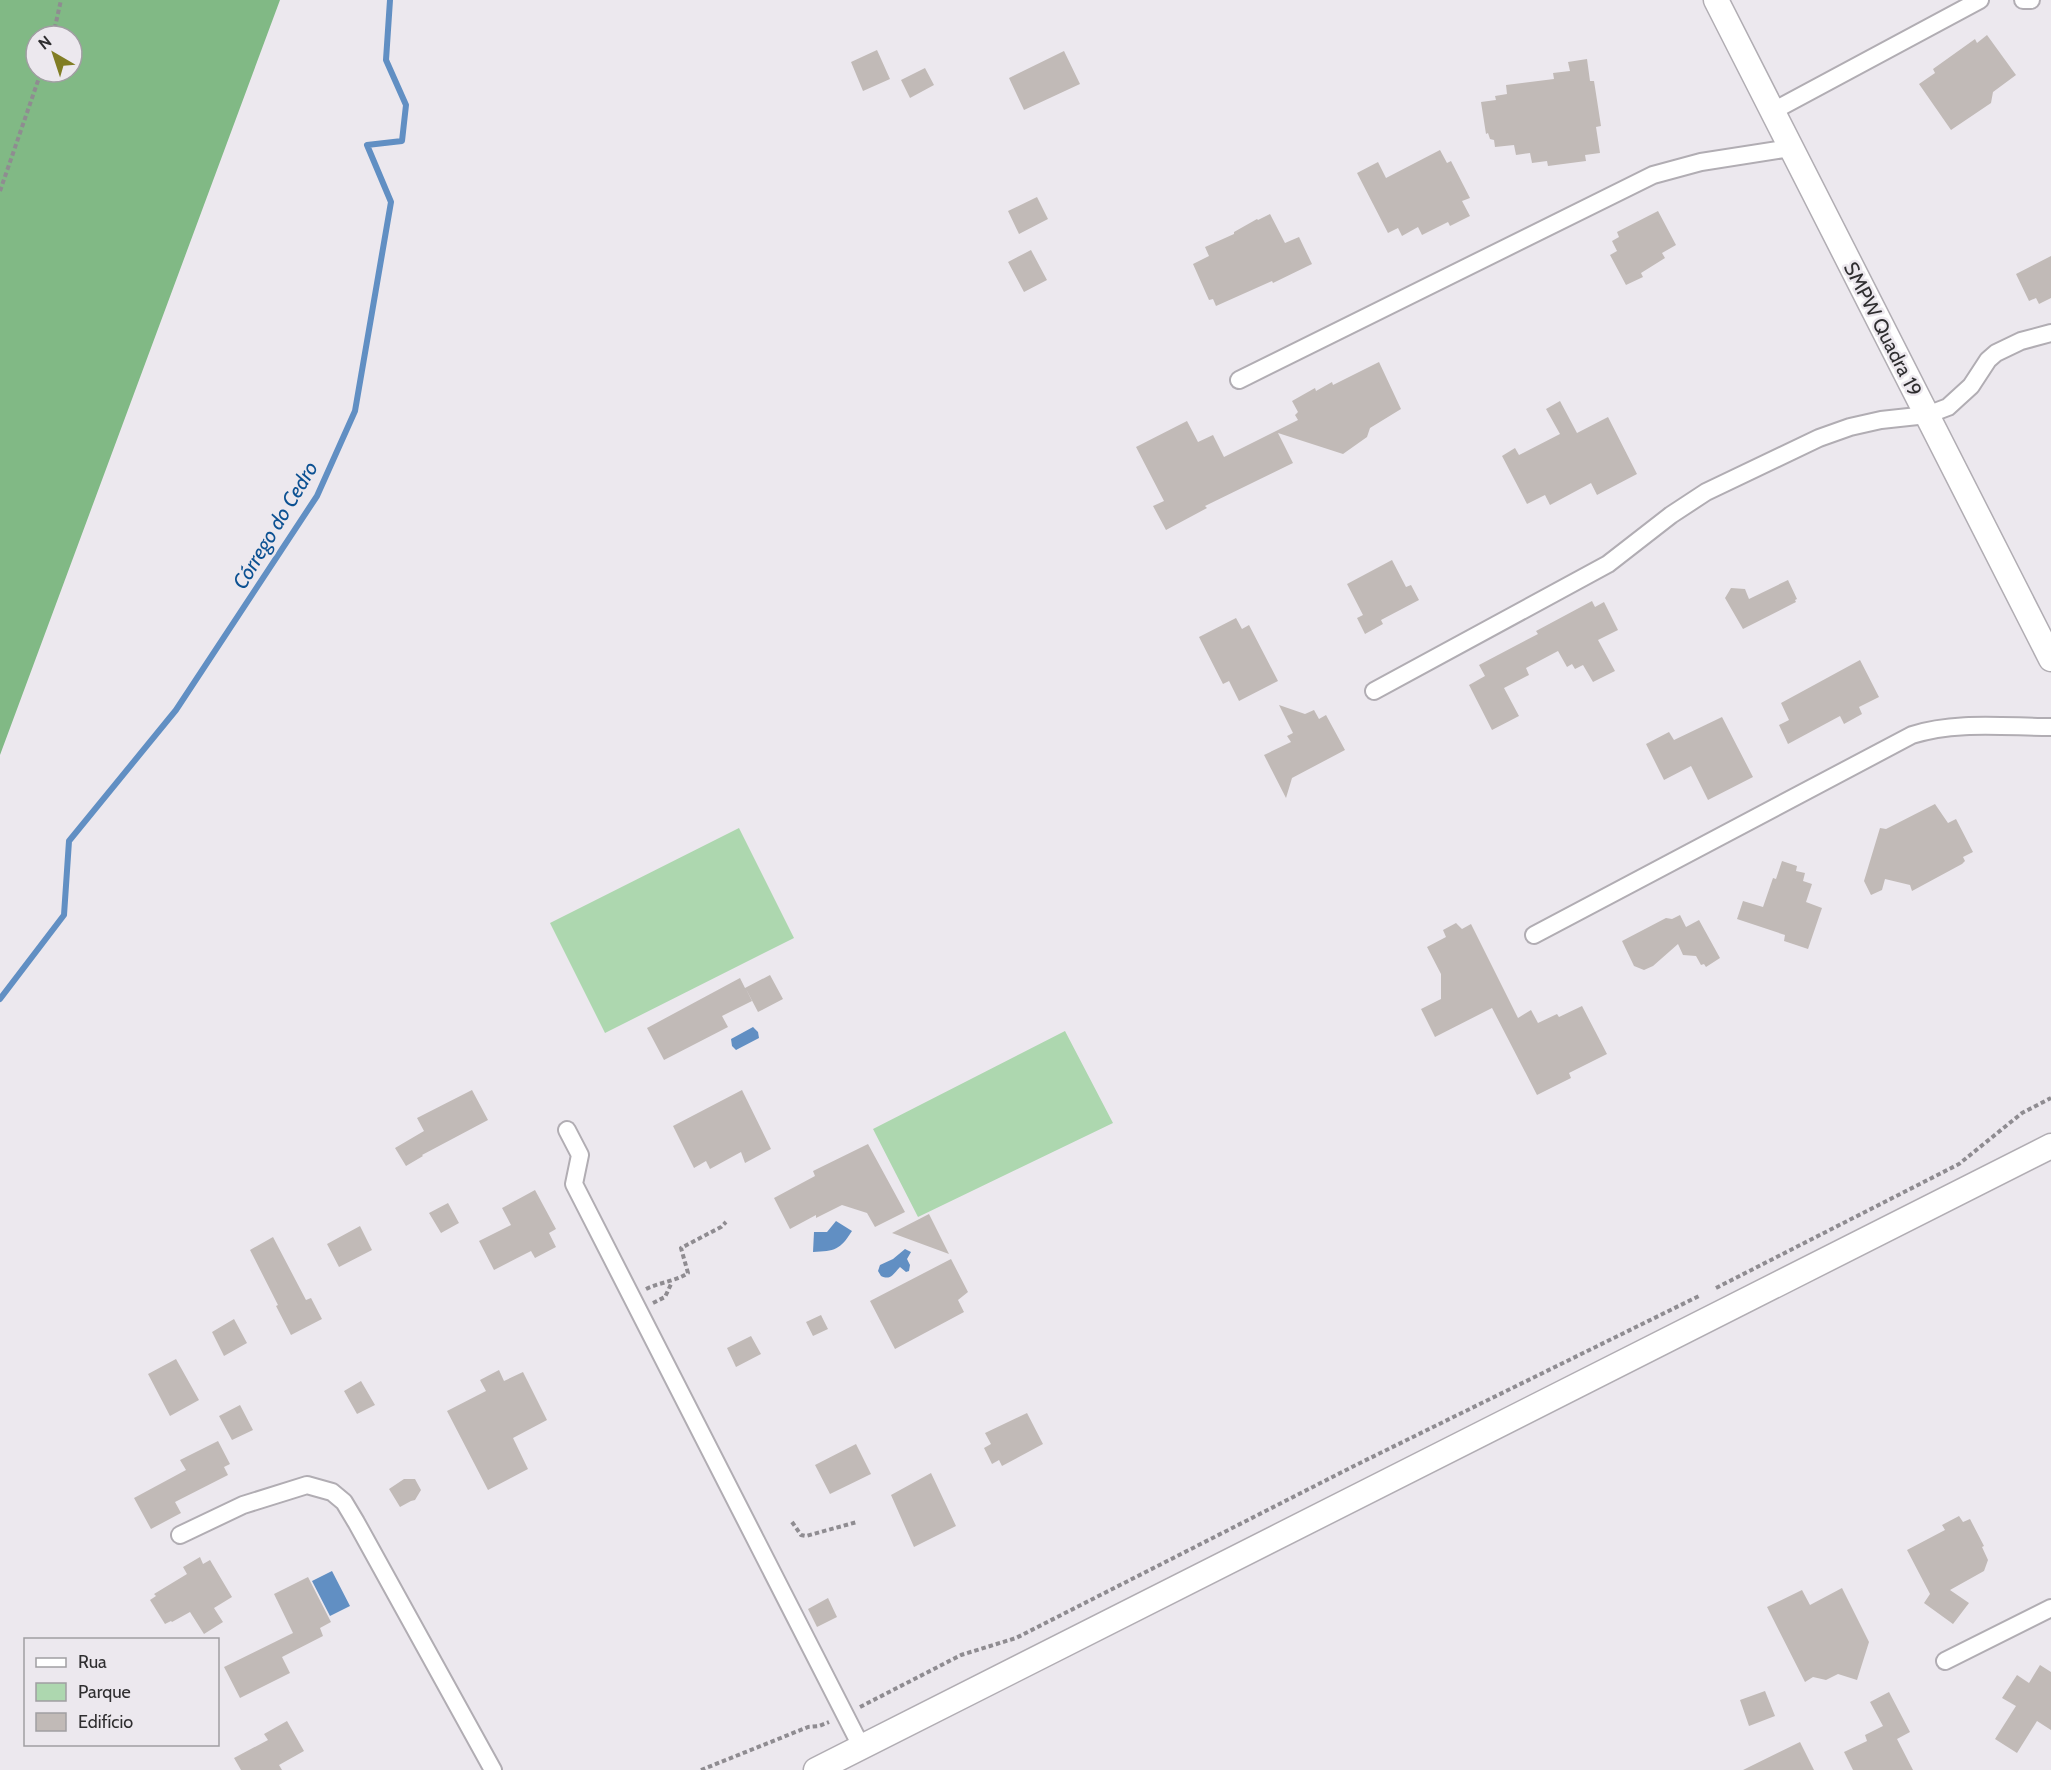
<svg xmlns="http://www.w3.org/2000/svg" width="2051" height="1770" font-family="Cabin,sans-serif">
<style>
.green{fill:#add7af}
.forest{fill:#81b985;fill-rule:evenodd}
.water{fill:#618fc3}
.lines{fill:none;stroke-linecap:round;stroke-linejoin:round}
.stream{stroke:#618fc3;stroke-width:6}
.building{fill:#c1bab7}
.street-casing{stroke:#b1adb3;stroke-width:20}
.secondary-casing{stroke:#b1adb3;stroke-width:27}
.path{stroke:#8f8c91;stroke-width:4;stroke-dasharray:4.5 3;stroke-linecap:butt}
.street{stroke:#fff;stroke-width:16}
.secondary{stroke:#fff;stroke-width:24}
.labels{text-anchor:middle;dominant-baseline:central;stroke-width:5;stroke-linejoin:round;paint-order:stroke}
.street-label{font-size:20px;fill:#2f2e30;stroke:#ece8ee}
.water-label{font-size:21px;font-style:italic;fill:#0c5192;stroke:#ece8ee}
</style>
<rect width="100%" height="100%" fill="#ece8ee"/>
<path class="green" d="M739 828 794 938 605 1033 550 923Z
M1065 1031 1113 1123 918 1217 873 1129Z"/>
<path class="forest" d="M0 0H280L0 755ZM36 36H72V72H36Z"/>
<path class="water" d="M753 1027 758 1032 759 1038 736 1050 732 1046 731 1039Z
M836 1221 852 1231C840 1250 835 1251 813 1252L814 1232H827Z
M905 1249 911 1252 907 1259 910 1265 909 1271 906 1272 900 1267C894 1273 891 1281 881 1276L878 1271 880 1265 893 1259Z
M332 1571 350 1606 330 1616 312 1581Z"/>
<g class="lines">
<path class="stream" d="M0 999 64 915 69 841 176 710 317 496 355 411 391 202 367 145 402 141 406 105 386 60 390 0"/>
</g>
<path class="building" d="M1987 35 2016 75 1993 92 1991 103 1951 130 1919 84 1935 73 1933 69 1975 39 1977 43Z
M877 50 890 79 863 91 851 62Z
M1064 51 1080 84 1024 110 1009 78Z
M1587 59 1590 81H1594L1601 126 1596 127 1600 153 1585 155 1586 161 1548 166 1547 161 1532 163 1530 153 1516 155 1514 145 1495 147 1494 140 1490 139 1488 133 1486 134 1481 102 1496 100 1495 96 1507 94 1506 85 1554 79 1553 73 1570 71 1568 62Z
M925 68 934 85 910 98 901 80Z
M1440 150 1447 163 1451 161 1470 198 1462 201 1470 216 1450 226 1448 222 1422 235 1418 227 1402 236 1398 228 1388 233 1357 173 1378 162 1386 178Z
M1037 197 1048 219 1019 234 1008 211Z
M1658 211 1676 245 1662 253 1665 258 1641 273 1643 277 1626 285 1610 255 1617 251 1612 241 1619 237 1617 232Z
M1270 214 1285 243 1299 237 1312 264 1273 283 1272 281 1216 306 1213 299 1209 300 1193 264 1209 256 1205 247 1234 234V232L1257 219 1258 220Z
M1031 250 1047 280 1024 292 1008 262Z
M2051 256V298L2039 304 2036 298 2029 301 2016 274Z
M1379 362 1401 409 1370 428 1367 437 1343 454 1278 433 1293 463 1205 506 1207 508 1166 530 1153 506 1164 501 1136 447 1187 421 1198 442 1213 435 1224 457 1298 420 1295 415 1298 412 1292 401 1315 388 1316 391 1332 382 1333 385Z
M1560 401 1577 433 1608 417 1637 474 1597 495 1591 483 1550 505 1545 495 1527 504 1502 456 1515 448 1519 455 1560 434 1546 409Z
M1392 560 1406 587 1411 585 1419 600 1381 620 1383 624 1365 634 1357 618 1363 615 1347 584Z
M1788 580 1797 599 1795 600 1796 602 1743 629 1725 598 1731 588 1745 589 1749 599Z
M1592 601 1595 607 1604 602 1618 630 1598 640 1615 671 1593 682 1583 665 1575 669 1572 664 1567 667 1558 651 1526 668 1529 675 1504 688 1519 716 1492 730 1469 685 1485 676 1479 665 1538 634 1536 631Z
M1236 618 1242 629 1249 625 1278 681 1239 701 1229 681 1223 684 1199 637Z
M1860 660 1879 697 1859 707 1862 714 1844 724 1840 716 1788 744 1779 725 1789 720 1781 703Z
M1279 705 1305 714 1314 710 1319 719 1326 715 1345 750 1292 778 1286 798 1264 755 1291 742 1287 736 1293 733Z
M1722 717 1753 777 1708 800 1691 766 1664 780 1646 744 1669 732 1674 740Z
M1935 804 1948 823 1956 819 1973 852 1963 857 1965 861 1962 864 1912 891 1910 885 1885 879 1882 890 1871 895 1864 881 1880 828 1886 829Z
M1782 861 1797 866 1796 871 1805 873 1803 881 1812 884 1806 902 1822 908 1808 949 1784 941 1785 935 1737 919 1743 901 1763 907 1773 878 1776 879Z
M1680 915 1686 927 1699 920 1720 958 1706 967 1704 964 1701 965 1696 956 1683 955 1678 944 1653 966 1644 970 1634 966 1622 941 1666 918 1672 919Z
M1456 923 1462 929 1471 924 1518 1018 1531 1010 1538 1023 1557 1014 1559 1017 1582 1006 1607 1054 1569 1073 1571 1078 1537 1095 1492 1008 1435 1037 1421 1009 1441 999V974L1427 947 1446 937 1443 930Z
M770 975 783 999 758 1012 746 989 752 1001 722 1016 728 1027 664 1060 647 1028 740 978 745 988Z
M472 1090 488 1120 422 1155 423 1156 406 1166 395 1148 424 1131 417 1118Z
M742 1090 771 1149 745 1163 741 1152 710 1169 706 1161 694 1168 673 1126Z
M868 1144 905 1212 875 1227 867 1213 842 1205 816 1218V1215L790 1229 774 1198 815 1176 813 1171Z
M535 1190 556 1229 549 1233 556 1247 535 1258 531 1251 494 1270 479 1241 511 1225 502 1208Z
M448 1203 459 1223 441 1233 429 1213Z
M929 1214 949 1254 892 1233Z
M360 1226 372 1250 339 1267 327 1244Z
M273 1237 306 1300 311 1298 322 1319 291 1335 276 1306 278 1305 250 1250Z
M951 1259 968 1292 958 1300 964 1312 895 1349 870 1301Z
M821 1315 828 1329 813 1336 806 1322Z
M234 1319 247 1343 224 1356 212 1332Z
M751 1336 761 1354 736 1367 727 1348Z
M176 1359 199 1400 170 1416 148 1374Z
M499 1370 504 1381 523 1372 547 1420 513 1438 528 1469 488 1490 447 1411 486 1391 480 1380Z
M361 1381 375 1405 357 1414 344 1391Z
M240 1405 253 1430 232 1440 219 1416Z
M1027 1413 1043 1444 1002 1466 999 1460 992 1464 984 1448 991 1444 985 1433Z
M218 1441 230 1464 224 1467 228 1475 175 1502 181 1513 151 1529 134 1498 186 1470 180 1460Z
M856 1444 871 1474 830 1494 815 1465Z
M931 1473 956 1526 914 1547 891 1495Z
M404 1479H415L421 1490 415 1500 411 1501 400 1507 389 1489Z
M1959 1516 1963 1522 1970 1519 1984 1546 1982 1547 1988 1560 1984 1571 1950 1590 1969 1603 1953 1624 1924 1603 1930 1594 1907 1550 1945 1530 1942 1525Z
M200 1557 203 1564 210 1560 232 1597 214 1608 223 1622 204 1634 190 1612 172 1622 171 1621 165 1624 150 1600 156 1596 154 1594 187 1574 183 1567Z
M308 1577 331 1622 320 1628 323 1636 282 1657 290 1673 240 1698 224 1667 293 1633 274 1594Z
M1842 1588 1869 1642 1857 1680 1838 1674 1826 1680 1813 1677 1805 1682 1767 1607 1802 1590 1810 1605Z
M828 1598 837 1617 817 1627 808 1609Z
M2040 1665 2051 1672V1730L2037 1721 2017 1753 1995 1739 2016 1706 2002 1698 2017 1675 2029 1683Z
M1765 1691 1775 1716 1749 1726 1740 1700Z
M1889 1692 1910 1732 1897 1739 1913 1770H1853L1844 1752 1867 1741 1865 1735 1883 1726 1870 1702Z
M287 1721 304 1751 279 1765 282 1770H241L234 1758 268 1740 264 1734Z
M1800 1742 1814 1770H1743Z"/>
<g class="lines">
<g class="street-casing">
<path id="street" d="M2023 0H2031
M1773 111 1980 0
M1239 380 1653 175 1701 162 1791 148
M1374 691 1608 564 1671 515 1706 492 1819 438 1850 427 1881 420 1927 415 1948 407 1971 386 1988 360 1996 353 2021 341 2051 333
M1534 935 1912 735C1956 721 2005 727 2051 727
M567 1130 580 1155 574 1184 862 1748
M180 1535 243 1505 307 1485 332 1492 344 1502 356 1522 493 1770
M1945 1661 2051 1608"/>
</g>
<g class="secondary-casing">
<path id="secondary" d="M1716 0 2051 659
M816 1770 2051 1146"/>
</g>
<path class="path" d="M53 36 61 0
M0 191 41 72
M1716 1288 1959 1164 2022 1113 2051 1098
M646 1289C660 1282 674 1282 688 1273L681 1248 721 1227 726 1222
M653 1303 665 1297 672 1282
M792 1522 801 1535 806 1536 857 1522
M860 1707 961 1655 1016 1638 1354 1466 1701 1295
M701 1770 808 1727 819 1726 829 1722"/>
<use href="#street" class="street"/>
<use href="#secondary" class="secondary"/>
</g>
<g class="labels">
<g class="street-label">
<text transform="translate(1883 329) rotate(63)">SMPW Quadra 19</text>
</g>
<g class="water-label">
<text transform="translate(275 525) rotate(-59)">Córrego do Cedro</text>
</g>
</g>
<rect x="24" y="1638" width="195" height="108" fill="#ece8ee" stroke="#a09ea2" stroke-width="1.5"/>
<rect x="36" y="1658" width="30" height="9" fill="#ffffff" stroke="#a09ea2" stroke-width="1.5"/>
<text x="78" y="1668" font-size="18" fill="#2f2e30">Rua</text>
<rect x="36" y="1683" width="30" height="18" fill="#add7af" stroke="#a09ea2" stroke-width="1.5"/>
<text x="78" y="1698" font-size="18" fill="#2f2e30">Parque</text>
<rect x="36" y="1713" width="30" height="18" fill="#c1bab7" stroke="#a09ea2" stroke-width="1.5"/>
<text x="78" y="1728" font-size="18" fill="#2f2e30">Edifício</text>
<g transform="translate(54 54) rotate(321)"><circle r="28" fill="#ece8ee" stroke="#a09ea2" stroke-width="1.5"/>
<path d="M0-4.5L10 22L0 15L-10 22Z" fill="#817d24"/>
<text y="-9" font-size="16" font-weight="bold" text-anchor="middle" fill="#2f2e30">N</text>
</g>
</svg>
